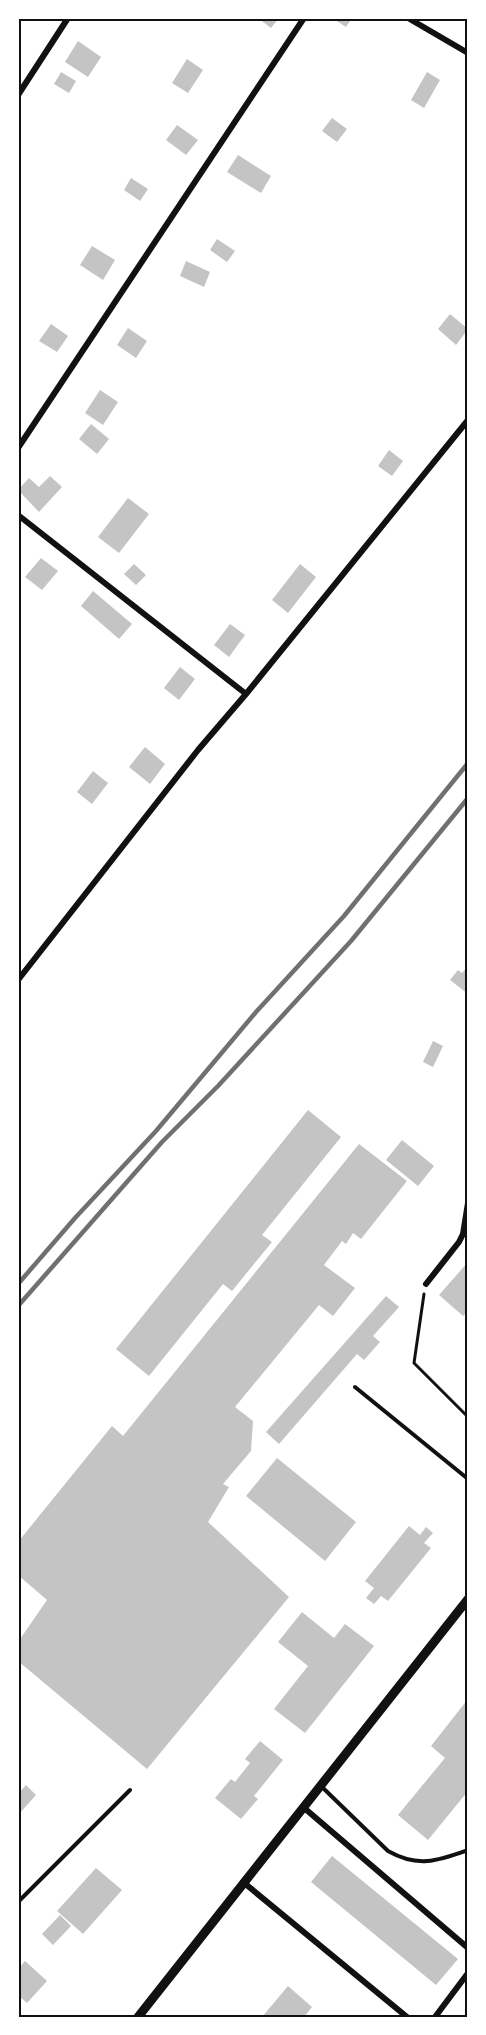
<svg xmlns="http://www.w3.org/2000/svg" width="486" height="2035" font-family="'Roboto Condensed',sans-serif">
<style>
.building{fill:#c4c4c4}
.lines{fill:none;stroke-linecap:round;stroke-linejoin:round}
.path{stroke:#111;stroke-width:3}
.service{stroke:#111;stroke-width:4}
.minor{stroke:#111;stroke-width:6}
.tertiary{stroke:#111;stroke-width:9}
.rail{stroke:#707070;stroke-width:4.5}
.neatline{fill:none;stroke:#111;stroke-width:2}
</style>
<rect width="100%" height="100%" fill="#fff"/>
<path class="building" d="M258 18H279L271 28Z
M332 18H352L346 27Z
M78 41 101 57 88 77 65 62Z
M187 59 203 70 188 93 172 83Z
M61 72 76 81 69 93 54 84Z
M427 72 440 80 424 108 411 100Z
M332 118 347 129 337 142 322 131Z
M177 125 198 140 186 155 166 140Z
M238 155 271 176 261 193 227 172Z
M131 178 148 189 140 201 124 190Z
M217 239 235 251 227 262 210 250Z
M92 246 115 260 103 280 80 265Z
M186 261 210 272 204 287 180 276Z
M450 314 468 329 456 345 438 329Z
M51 324 68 336 57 352 39 341Z
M128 328 147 341 136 358 117 345Z
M100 390 118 402 103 425 85 413Z
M91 424 109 439 97 454 79 439Z
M389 450 403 461 392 476 378 466Z
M50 476 62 487 39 512 18 490 29 478 39 487Z
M128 498 149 514 119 553 98 537Z
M41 558 58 571 42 590 25 577Z
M134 564 146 575 136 585 124 574Z
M300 564 316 577 288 613 272 600Z
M93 591 132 624 119 639 81 606Z
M230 624 245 635 229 657 214 645Z
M180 667 195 679 179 700 164 688Z
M145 747 165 764 150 784 129 767Z
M93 771 108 783 92 804 77 792Z
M468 966V994L450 980 458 970 462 973Z
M433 1041 443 1046 433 1067 423 1062Z
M308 1110 341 1137 262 1235 272 1242 232 1291 223 1284 149 1376 116 1349Z
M402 1140 434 1166 418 1186 386 1160Z
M359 1144 407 1181 361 1239 353 1233 346 1244 342 1241 324 1265 355 1288 333 1316 319 1305 235 1407 253 1421 251 1451 223 1484 229 1487 208 1522 289 1597 147 1769 18 1661V1642L47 1600 18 1575V1542L112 1426 123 1436Z
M468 1262V1311L463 1316 439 1295Z
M386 1296 399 1307 373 1336 380 1342 364 1360 357 1354 279 1444 266 1432Z
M277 1458 356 1522 325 1561 246 1496Z
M409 1526 420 1535 426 1527 433 1533 424 1543 431 1548 388 1601 381 1596 374 1604 366 1598 374 1588 365 1581Z
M302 1612 334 1638 345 1624 374 1646 305 1733 274 1709 308 1666 278 1642Z
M468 1699V1791L428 1840 398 1815 445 1758 431 1746Z
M260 1741 283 1760 254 1796 258 1799 241 1819 215 1798 231 1779 235 1782 250 1763 245 1759Z
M26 1785 36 1795 18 1815V1794Z
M332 1856 458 1959 436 1985 311 1882Z
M96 1868 122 1890 83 1934 57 1911Z
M60 1915 71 1926 53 1945 42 1934Z
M25 1961 47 1981 27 2003 18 1995V1969Z
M288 1986 312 2007 304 2017H262Z"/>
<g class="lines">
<path class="path" d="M424 1294 414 1363 468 1417"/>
<path class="service" d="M355 1387 468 1479
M322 1787 388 1851C418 1868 437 1861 468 1850
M18 1902 130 1790"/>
<path class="minor" d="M408 18 468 53
M18 95 68 18
M18 448 304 18
M18 515 246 694
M18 980 198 750 246 694 468 420
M426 1284 459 1242 463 1234 468 1203
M303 1807 468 1948
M243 1882 407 2017
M435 2017 468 1973"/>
<path class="tertiary" d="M138 2017 468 1599"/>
<path class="rail" d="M18 1284 75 1218 156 1131 256 1012 344 916 468 763
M18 1306 162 1142 218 1086 351 941 468 798"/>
</g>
<rect width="486" height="2035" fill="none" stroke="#ffffff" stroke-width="39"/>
<rect x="20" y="20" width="446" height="1996" class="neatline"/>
</svg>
